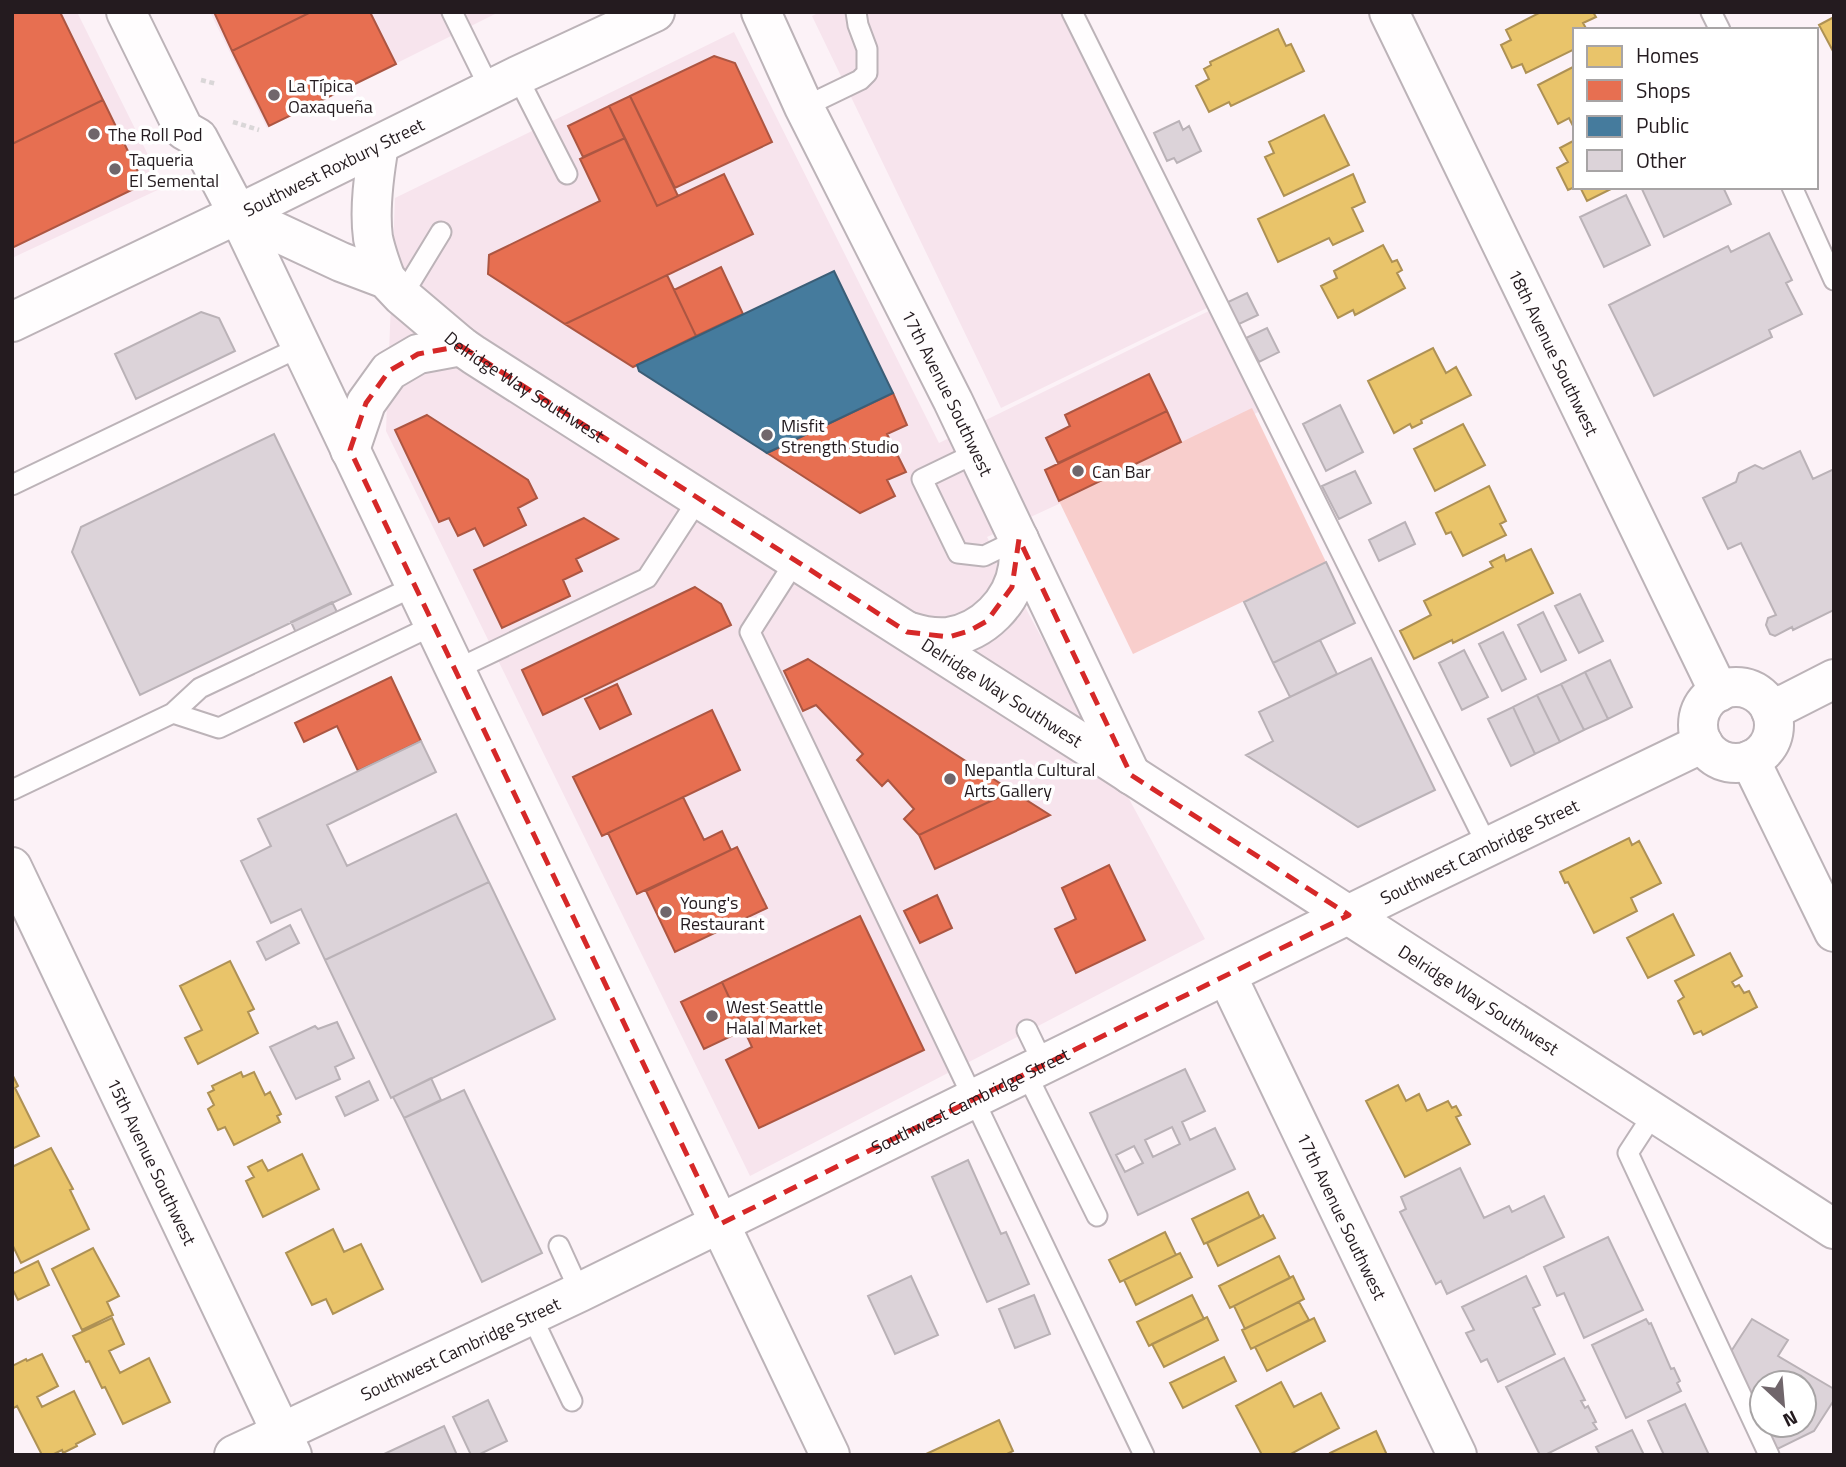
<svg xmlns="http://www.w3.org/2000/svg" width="1846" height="1467" font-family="'Titillium Web',sans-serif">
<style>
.built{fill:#f7e4ed}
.green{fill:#f8cecc}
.homes{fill:#e9c46a;stroke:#ae9154;stroke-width:2}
.shops{fill:#e76f51;stroke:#ac5642;stroke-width:2}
.public{fill:#457b9d;stroke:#3b5e77;stroke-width:2}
.building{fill:#dcd3d9;stroke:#bab2b7;stroke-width:2;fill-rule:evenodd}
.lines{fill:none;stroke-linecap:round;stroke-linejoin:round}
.lane-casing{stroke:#bcb3b8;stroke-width:23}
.street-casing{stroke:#bcb3b8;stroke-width:42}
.secondary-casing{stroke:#bcb3b8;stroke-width:42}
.path{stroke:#dad7d8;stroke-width:4.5;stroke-dasharray:5 3.5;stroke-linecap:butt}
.lane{stroke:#fffdfe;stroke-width:19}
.street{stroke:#fffdfe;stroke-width:38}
.secondary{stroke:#fffdfe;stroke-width:38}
.marked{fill:none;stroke:#d62828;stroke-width:5;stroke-dasharray:14 9;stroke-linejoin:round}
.poi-dot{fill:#70666b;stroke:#fff;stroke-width:2.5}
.labels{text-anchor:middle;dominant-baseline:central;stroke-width:7;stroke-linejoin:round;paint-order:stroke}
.poi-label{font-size:18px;fill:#241b1f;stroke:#fff;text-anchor:start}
.street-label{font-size:18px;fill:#241b1f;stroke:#fff}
</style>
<rect width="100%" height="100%" fill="#fcf2f7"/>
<path class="built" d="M12 12H77L164 187 12 258Z
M210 12H499L267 128Z
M820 12H1063L1207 308 1001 408 812 16Z
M734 32 939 443 1213 309 1263 410 987 537 1205 939 750 1176 386 431 395 198Z"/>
<path class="green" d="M1252 408 1326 562 1133 654 1059 501Z"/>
<path class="homes" d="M1541 12H1593L1596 17 1583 23 1587 30H1575V49L1526 73 1522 64 1512 68 1501 45 1511 40 1506 30Z
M1834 17V53L1819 25Z
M1278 29 1286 46 1291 44 1304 71 1231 106 1229 102 1209 112 1196 86 1209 79 1204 69 1211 65 1210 62Z
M1575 66V128H1574L1569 118 1558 124 1538 85Z
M1324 115 1349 165 1284 196 1265 157 1274 153 1269 142Z
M1575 140V187L1568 190 1557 168 1568 162 1560 148Z
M1353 174 1365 202 1352 208 1363 231 1333 245 1329 238 1278 262 1258 219Z
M1580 187H1615L1587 201Z
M1383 245 1392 262 1397 260 1402 270 1397 273 1405 288 1355 315 1353 310 1338 318 1321 286 1337 278 1334 271Z
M1433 348 1446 373 1456 367 1471 395 1421 420 1422 423 1412 428 1410 424 1394 433 1368 381Z
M1463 424 1485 465 1435 491 1414 449Z
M1489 486 1506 521 1500 524 1506 535 1463 556 1451 532 1446 534 1436 513Z
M1531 549 1553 593 1453 643 1452 640 1414 659 1400 631 1431 615 1424 601 1493 567 1490 562 1504 555 1506 561Z
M1629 838 1632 845 1639 841 1661 883 1631 898 1637 911 1594 933 1568 882 1565 883 1560 872Z
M1673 914 1694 955 1648 978 1627 938Z
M1730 953 1742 976 1732 982 1735 987 1739 985 1744 993 1749 991 1757 1007 1703 1035 1701 1031 1694 1034 1678 1001 1684 997 1675 981Z
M230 961 254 1009 248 1012 258 1033 198 1064 185 1038 202 1030 180 986Z
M241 1072 243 1077 254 1072 265 1095 270 1092 281 1114 277 1116 280 1122 234 1145 225 1127 218 1130 208 1109 214 1105 208 1093 214 1090 212 1086Z
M12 1074 18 1086 15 1088 39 1136 12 1149Z
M1398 1085 1406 1101 1419 1094 1427 1111 1448 1101 1452 1108 1456 1106 1461 1115 1456 1117 1470 1144 1405 1177 1366 1101Z
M51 1148 73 1189 70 1190 89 1229 21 1263 12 1244V1167Z
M302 1154 319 1189 263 1217 246 1181 254 1177 248 1167 262 1160 268 1171Z
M1248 1192 1260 1217 1204 1244 1192 1219Z
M1263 1215 1275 1238 1218 1266 1207 1243Z
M333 1229 344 1252 361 1244 383 1289 333 1314 326 1299 312 1305 286 1253Z
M1165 1232 1176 1255 1120 1282 1109 1260Z
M93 1248 119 1296 107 1302 113 1315 82 1330 52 1269Z
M1180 1253 1192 1277 1136 1305 1124 1280Z
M1279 1256 1290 1278 1230 1308 1219 1286Z
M38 1261 49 1285 18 1300 12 1288V1274Z
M1293 1276 1304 1299 1245 1329 1234 1306Z
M1192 1295 1204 1319 1149 1346 1137 1322Z
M1299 1302 1309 1320 1251 1349 1242 1330Z
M1207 1317 1218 1340 1164 1367 1152 1344Z
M112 1318 124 1344 109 1351 120 1373 149 1358 170 1402 123 1424 105 1387 102 1388 89 1361 86 1362 73 1336Z
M1314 1318 1325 1341 1267 1371 1255 1347Z
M42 1354 58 1386 37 1397 42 1407 74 1391 95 1434 76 1444 77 1446 63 1453 62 1450 52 1455H42L17 1406 12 1409V1366L26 1359 27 1361Z
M1224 1357 1236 1381 1183 1408 1170 1383Z
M1281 1382 1294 1407 1321 1393 1339 1428 1289 1455H1262L1236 1406Z
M999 1420 1013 1451 1005 1455H924Z
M1376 1431 1387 1455H1331L1330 1453Z"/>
<path class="shops" d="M12 12H60L103 100 12 144Z
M214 12H311L232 51Z
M311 12H370L396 64 269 126 232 51Z
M714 56 735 63 772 142 675 188 630 96Z
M630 96 678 196 657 206 609 106Z
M103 100 144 184 12 248V144Z
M609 106 625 138 583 157 568 126Z
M625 138 657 206 724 174 753 234 565 324 488 274 489 255 600 201 580 159Z
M721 267 743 314 696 336 674 290Z
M667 275 696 336 633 367 565 324Z
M1149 374 1167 411 1058 463 1046 438 1070 426 1065 415Z
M893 393 907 425 887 434 906 472 887 480 895 496 860 513 767 453Z
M1167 411 1181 442 1059 501 1045 470Z
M427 415 528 480 537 498 518 508 526 525 484 546 475 528 458 536 449 518 439 522 395 430Z
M584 518 618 539 576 559 582 571 563 580 570 596 502 628 474 570Z
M695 587 721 604 731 625 543 715 522 670Z
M808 659 1012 791 919 835 904 819 914 809 888 780 882 786 857 760 863 754 816 705 803 711 784 671Z
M391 677 421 741 358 771 337 726 304 742 295 723Z
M617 684 631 714 600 729 585 699Z
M712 710 740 770 602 836 573 777Z
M1012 791 1050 815 935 869 919 835Z
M683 797 704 840 722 831 731 850 637 894 608 833Z
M737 847 767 908 675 952 646 891Z
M1109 865 1145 940 1076 973 1055 929 1076 919 1062 888Z
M937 895 952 928 920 943 904 911Z
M860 916 924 1050 759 1128 726 1060 752 1047 722 982Z
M722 982 744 1030 704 1049 681 1002Z"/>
<path class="public" d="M834 271 893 393 767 453 639 371 637 365Z"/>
<path class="building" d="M1179 121 1183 130 1189 126 1201 151 1177 163 1174 158 1167 161 1154 133Z
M1641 187H1723L1731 204 1664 237Z
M1626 195 1650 245 1604 267 1580 217Z
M1769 233 1792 280 1786 283 1802 314 1769 330 1772 337 1654 396 1609 305 1728 246 1731 252Z
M1247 293 1258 315 1237 325 1226 303Z
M201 312 219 318 235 351 136 399 115 354Z
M1267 328 1279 352 1259 362 1246 338Z
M1340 405 1363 452 1326 471 1303 424Z
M274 434 351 594 140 695 72 552 81 527Z
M1800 451 1813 479 1834 469V610L1793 630 1792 627 1775 636 1770 634 1766 625 1768 618 1776 615 1741 543 1728 549 1703 498 1736 482 1739 473 1755 465 1763 469Z
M1355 471 1371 503 1339 519 1322 486Z
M1405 522 1415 544 1379 561 1369 540Z
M1326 562 1355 623 1273 663 1244 602Z
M1580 594 1603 641 1579 653 1555 606Z
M332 602 346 630 304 650 291 622Z
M1543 612 1566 660 1541 672 1518 625Z
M1503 632 1526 679 1502 691 1479 644Z
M1320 640 1337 674 1290 697 1273 663Z
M1464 650 1488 697 1462 710 1439 663Z
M1371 658 1435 790 1358 827 1246 755 1273 741 1259 712Z
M1610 660 1632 707 1608 719 1585 672Z
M1585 672 1608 719 1584 730 1561 684Z
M1561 684 1584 730 1560 742 1537 695Z
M1537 695 1560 742 1535 754 1513 707Z
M1513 707 1535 754 1511 766 1488 719Z
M421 741 436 772 327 825 347 866 456 814 489 882 325 960 301 909 271 923 241 861 271 846 258 819Z
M489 882 555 1019 391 1098 325 960Z
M290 925 299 943 266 960 257 942Z
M337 1022 354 1058 335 1067 340 1079 296 1099 270 1047 315 1026 318 1029Z
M1185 1069 1205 1111 1182 1122 1190 1140 1215 1128 1235 1169 1138 1215 1090 1113ZM1172 1127 1180 1144 1153 1157 1145 1140ZM1134 1146 1143 1163 1125 1172 1116 1155Z
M431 1078 441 1100 404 1118 393 1097Z
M369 1081 378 1100 345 1116 336 1097Z
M464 1090 542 1253 482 1282 404 1118Z
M968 1160 1001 1234 1006 1232 1029 1284 987 1302 932 1177Z
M1460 1168 1484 1218 1509 1206 1512 1212 1544 1196 1564 1237 1447 1294 1441 1281 1436 1284 1400 1212 1406 1209 1401 1197Z
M1608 1237 1643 1310 1584 1338 1564 1293 1557 1296 1544 1267Z
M911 1276 938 1335 895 1354 868 1296Z
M1526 1276 1540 1305 1533 1308 1555 1354 1498 1382 1487 1359 1481 1362 1466 1333 1474 1330 1462 1307Z
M1034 1295 1050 1334 1015 1348 999 1309Z
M1646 1319 1649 1324 1651 1323 1671 1369 1674 1368 1680 1381 1677 1383 1681 1391 1626 1418 1592 1345Z
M1752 1319 1788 1340 1778 1356 1834 1389V1400L1814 1431 1777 1449 1765 1425H1804V1383H1762V1419L1730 1353Z
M1564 1358 1585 1400 1581 1401 1585 1408 1588 1406 1596 1422 1593 1423 1597 1429 1545 1455H1540L1506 1387Z
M488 1400 507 1441 478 1455H471L453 1417Z
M1685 1404 1709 1455H1664L1648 1421Z
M444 1426 457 1455H382Z
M1632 1430 1644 1455H1600L1596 1447Z"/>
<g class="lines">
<g class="lane-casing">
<path id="lane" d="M452 12 490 89
M1072 12 1488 847
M1711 12 1720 30
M517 76 567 174
M804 107 860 80 867 73V49L858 25 856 12
M1792 187 1834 280
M402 296 441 232
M978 452 922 479 958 553 984 556 1019 539
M12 485 300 347
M796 560 750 632 1144 1455
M455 670 647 578 699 498
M173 713 200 688 415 586
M12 790 173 713 219 728 434 625
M1027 1030 1044 1065
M1026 1073 1097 1216
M1654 1113 1628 1153 1769 1455
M559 1246 580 1292
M531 1315 572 1401"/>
</g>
<g class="street-casing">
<g id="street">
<path id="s1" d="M1389 12 1719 692"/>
<circle cx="1736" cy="725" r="38"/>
<path d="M1771 711 1834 679"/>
<path d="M1750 760 1834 932"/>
<path id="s2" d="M12 867 292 1455"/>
<path id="s3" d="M1227 976 1457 1455"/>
<path id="s4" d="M234 1455 580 1292 1419 880 1703 743"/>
</g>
</g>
<g class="secondary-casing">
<g id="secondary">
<path d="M126 12 184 130 198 138 238 214 830 1455"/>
<path id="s5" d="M761 12 804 107 953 401 1131 775"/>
<path d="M379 145C374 174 369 208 373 238 376 252 381 266 386 279"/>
<path id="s6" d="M238 214 341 262 386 279 402 296 461 346 474 355 1093 750 1834 1229"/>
<path id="s7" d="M12 322 238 214 517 76 655 12"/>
<path d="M350 450 366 403 389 371 418 354 461 346"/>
<path d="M910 632C922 636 935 638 948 637 983 632 1013 602 1018 567 1019 558 1019 548 1019 539"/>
</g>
</g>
<path class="path" d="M201 80 217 84
M233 122 259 130"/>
<use href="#lane" class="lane"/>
<use href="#street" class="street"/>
<use href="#secondary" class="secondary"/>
</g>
<path class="marked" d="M461 346 907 632 949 637 969 631 987 621 1012 587 1019 539 1131 775 1349 915 720 1224 350 450 366 403 389 371 418 354Z"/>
<g class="poi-dot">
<circle cx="274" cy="95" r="7"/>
<circle cx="94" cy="134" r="7"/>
<circle cx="115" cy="169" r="7"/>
<circle cx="767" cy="435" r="7"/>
<circle cx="1078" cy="471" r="7"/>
<circle cx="950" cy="779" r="7"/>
<circle cx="666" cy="912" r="7"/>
<circle cx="712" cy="1016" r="7"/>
</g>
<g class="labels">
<g class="poi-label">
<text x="288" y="85">La Típica<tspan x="288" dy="21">Oaxaqueña</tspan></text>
<text x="108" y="134">The Roll Pod</text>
<text x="129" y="159">Taqueria<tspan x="129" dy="21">El Semental</tspan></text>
<text x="781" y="425">Misfit<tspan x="781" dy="21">Strength Studio</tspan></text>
<text x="1092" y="471">Can Bar</text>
<text x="964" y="769">Nepantla Cultural<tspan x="964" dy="21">Arts Gallery</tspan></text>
<text x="680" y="902">Young's<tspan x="680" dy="21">Restaurant</tspan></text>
<text x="726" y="1006">West Seattle<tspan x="726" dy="21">Halal Market</tspan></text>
</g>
<g class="street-label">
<text stroke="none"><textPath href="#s7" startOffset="357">Southwest Roxbury Street</textPath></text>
<text stroke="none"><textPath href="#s1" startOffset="378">18th Avenue Southwest</textPath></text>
<text stroke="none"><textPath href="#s6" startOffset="338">Delridge Way Southwest</textPath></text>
<text stroke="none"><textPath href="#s5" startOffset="424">17th Avenue Southwest</textPath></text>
<text stroke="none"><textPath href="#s6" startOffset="905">Delridge Way Southwest</textPath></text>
<text stroke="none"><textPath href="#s4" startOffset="1384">Southwest Cambridge Street</textPath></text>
<text stroke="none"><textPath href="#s6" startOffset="1472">Delridge Way Southwest</textPath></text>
<text stroke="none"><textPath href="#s4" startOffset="817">Southwest Cambridge Street</textPath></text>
<text stroke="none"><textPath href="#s2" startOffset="326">15th Avenue Southwest</textPath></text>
<text stroke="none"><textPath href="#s3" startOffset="266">17th Avenue Southwest</textPath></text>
<text stroke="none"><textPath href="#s4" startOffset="250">Southwest Cambridge Street</textPath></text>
</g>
</g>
<rect width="1846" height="1467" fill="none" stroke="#241b1f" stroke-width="28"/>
<rect x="1573" y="28" width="245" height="161" fill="#ffffff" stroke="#a7a4a5" stroke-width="2"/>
<rect x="1587" y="46" width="35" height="21" fill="#e9c46a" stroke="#a7a4a5" stroke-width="2"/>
<text x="1636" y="63" font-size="21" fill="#241b1f">Homes</text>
<rect x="1587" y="80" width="35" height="21" fill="#e76f51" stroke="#a7a4a5" stroke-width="2"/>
<text x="1636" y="98" font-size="21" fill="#241b1f">Shops</text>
<rect x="1587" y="116" width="35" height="21" fill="#457b9d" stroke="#a7a4a5" stroke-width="2"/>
<text x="1636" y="133" font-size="21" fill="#241b1f">Public</text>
<rect x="1587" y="150" width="35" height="21" fill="#dcd3d9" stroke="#a7a4a5" stroke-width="2"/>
<text x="1636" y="168" font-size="21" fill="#241b1f">Other</text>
<g transform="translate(1783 1404) rotate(154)"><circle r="33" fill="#ffffff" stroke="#a7a4a5" stroke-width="2"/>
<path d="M0-5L12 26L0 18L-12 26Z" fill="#70666b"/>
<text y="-10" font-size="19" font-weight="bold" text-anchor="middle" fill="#241b1f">N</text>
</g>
</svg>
